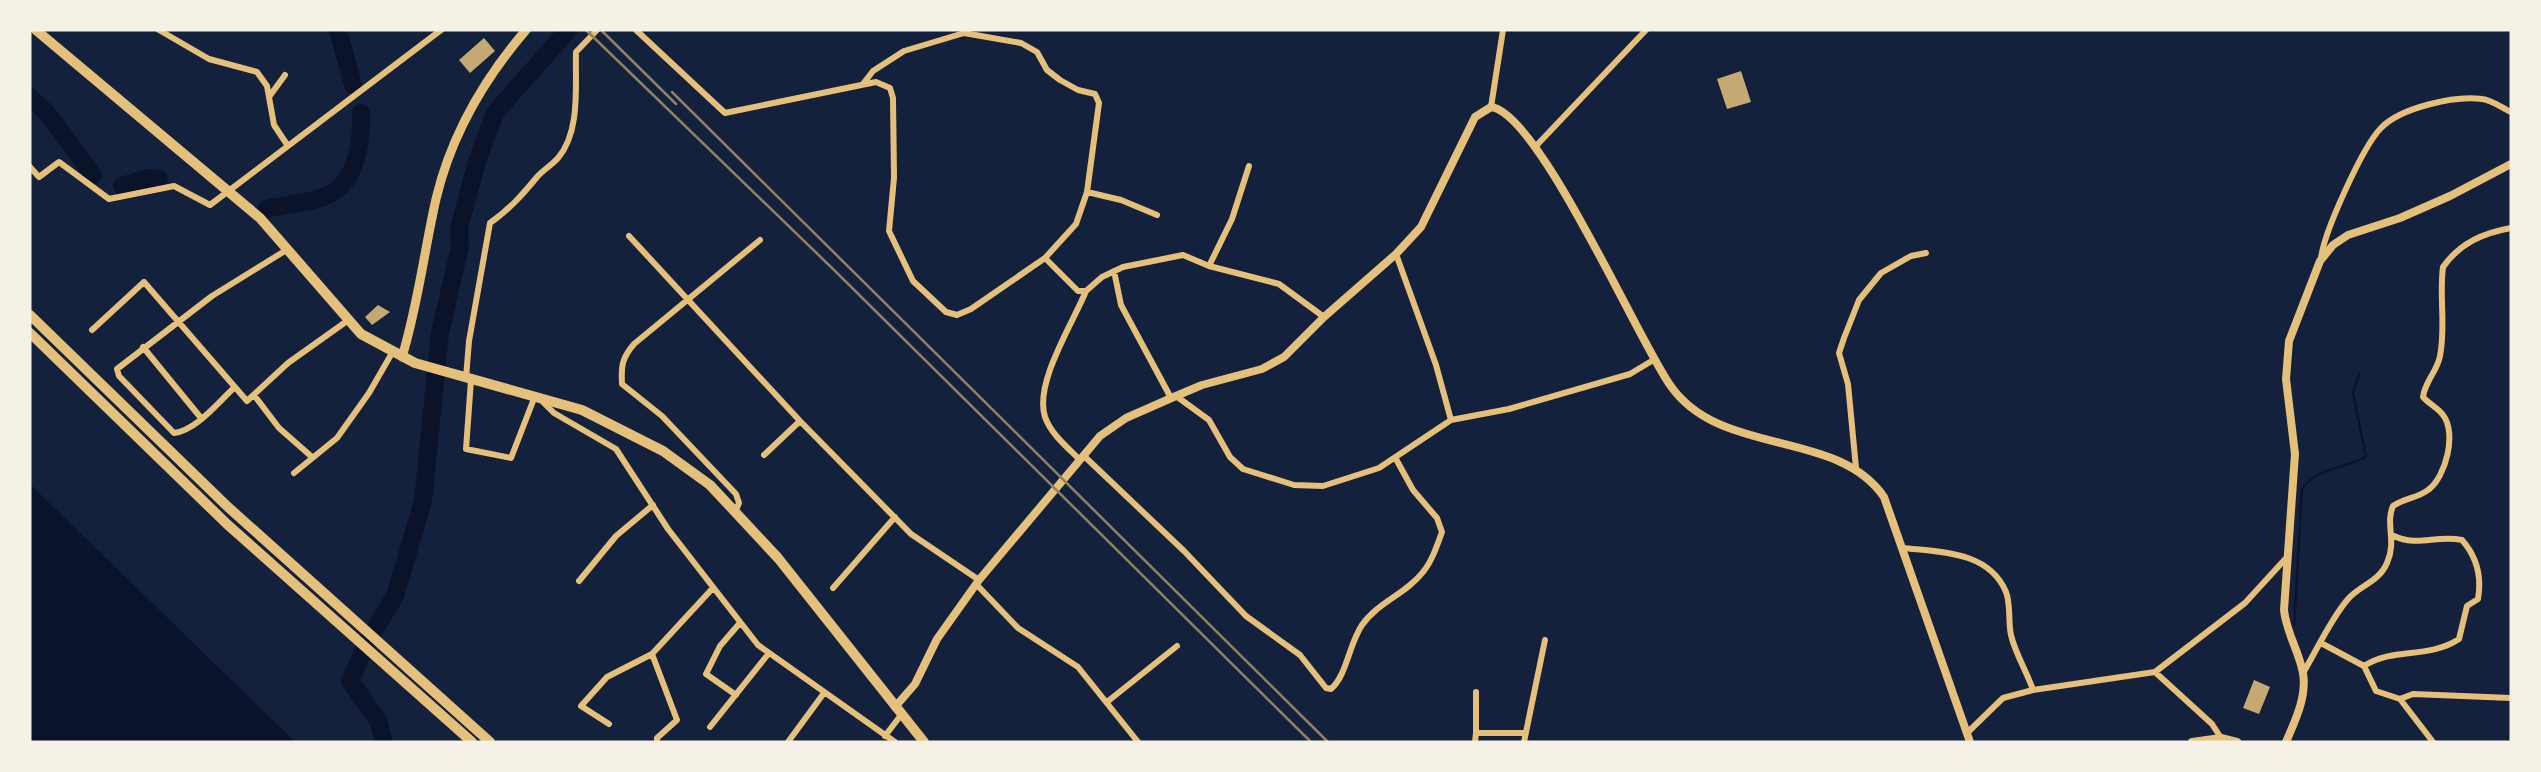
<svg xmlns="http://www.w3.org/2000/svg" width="2541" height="772" font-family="'Work Sans',sans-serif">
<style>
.water{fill:#0b132b}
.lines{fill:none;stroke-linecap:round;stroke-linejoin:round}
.stream{stroke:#0b132b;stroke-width:2.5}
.river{stroke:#0b132b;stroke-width:18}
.building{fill:#c6a872}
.minor{stroke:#e5c07b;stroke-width:6}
.tertiary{stroke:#e5c07b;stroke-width:8}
.secondary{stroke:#e5c07b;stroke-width:9}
.trunk{stroke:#e5c07b;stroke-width:10}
.motorway{stroke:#e5c07b;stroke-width:10}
.rail{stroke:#918062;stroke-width:2.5}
</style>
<rect width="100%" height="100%" fill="#14213d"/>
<path class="water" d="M30 484 295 742H30Z"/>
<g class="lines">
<path class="stream" d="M2294 626 2302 489C2317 467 2347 468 2366 457L2353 393 2359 374"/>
<path class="river" d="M338 30 353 85
M30 97 48 114 93 175
M122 186 149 178 159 179
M267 209C287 204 315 203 332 193 357 179 362 138 361 113
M384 742 378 720 350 681 369 639 395 596 423 501 440 333 460 246 459 229 477 161 495 113 568 30"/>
</g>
<path class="building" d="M484 38 495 51 470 73 459 60Z
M1741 71 1751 102 1727 109 1717 79Z
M378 305 390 312 372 325 365 317Z
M2254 680 2270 687 2259 714 2243 708Z"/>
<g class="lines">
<path class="minor" d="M159 30 209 59 257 72 267 86 274 125 288 146
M636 30 725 113 876 82 890 88 893 98 894 178 889 231 913 281 946 312 957 315 971 309 1045 258 1076 224 1087 192 1099 103 1095 94 1078 90 1060 80 1047 70 1037 52 1021 43 964 33 904 51 873 71 863 84
M269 97 285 75
M1491 107 1503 30
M1536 146 1646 30
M30 167 39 177 59 162 109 199 174 186 210 205 441 30
M1087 192 1121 200 1157 215
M629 236 800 421 911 534 979 580
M1396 254 1436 365 1451 420
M1045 258 1078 291H1086L1102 277 1123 267 1183 255 1209 266 1279 284 1324 317
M2321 259C2323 234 2363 146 2381 128 2400 108 2455 95 2482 99 2492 100 2502 108 2511 112
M1209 266 1232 219 1249 166
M1114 271 1121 305 1171 398
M92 330 144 282 247 401 288 363 347 321
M143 347 201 418
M466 378 469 341 490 223C509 210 523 194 537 177 543 170 552 165 558 158 581 131 575 85 576 52L597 30
M471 380 466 449 511 458 535 396
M235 387C218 402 197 430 174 433L119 376 117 369 212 296 288 249
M254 395 279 428 312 457
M1176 396 1209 420 1230 457 1243 469 1294 485 1323 486 1379 468 1451 420 1509 409 1630 374 1655 359
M543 402 554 413 616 449 668 529 758 645 895 742
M764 455 800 421
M1083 455 1184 551 1246 616 1300 655 1326 688 1331 689C1347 675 1349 644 1362 625 1378 602 1406 594 1423 572 1432 561 1437 546 1442 532L1437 518 1413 490 1396 459
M1079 459C1067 447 1051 434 1045 417 1034 383 1073 323 1086 291
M1856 468 1848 384 1839 353 1844 338 1859 300 1881 273 1911 256 1926 253
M294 473 337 438 369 393 392 353
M736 510 739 503 736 494 662 416 622 384C621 366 622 358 634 344L760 240
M1903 548C1940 552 1989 551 2006 592 2011 605 2008 622 2011 635 2015 653 2027 672 2033 690
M579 581 616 536 653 505
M976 584 1018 628 1078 667 1138 742
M833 588 895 517
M2321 643 2364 666 2376 691 2400 699 2413 694 2511 698
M652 654 677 720 657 738V742
M2364 666C2393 647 2429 659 2459 639L2467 606 2478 599C2482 576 2477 557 2462 540 2436 535 2417 547 2394 536
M2155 672 2212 724 2221 738
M2303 673C2317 650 2330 620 2348 599 2360 585 2379 582 2387 563 2397 541 2385 524 2393 506 2404 498 2418 498 2428 490 2446 477 2457 433 2443 415 2438 408 2429 404 2423 397 2425 381 2437 372 2440 356 2446 326 2439 297 2443 267 2460 243 2483 233 2511 228
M736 695 706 674 720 646 739 624
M2400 699 2433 742
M1107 702 1177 646
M609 724 581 706 607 677 652 654 712 589
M710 727 769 653
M1476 733V692
M1967 733 2003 698 2033 690 2155 672 2245 603 2288 556
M885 736 901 715
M788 742 824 693
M1475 742 1476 733H1525
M1524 742 1545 640"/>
<path class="tertiary" d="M895 707 915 684 937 639 979 580 1100 436 1126 418 1176 396 1202 385 1262 369 1284 357 1324 317 1396 254 1421 227 1475 117 1491 107C1539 113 1637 338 1670 385 1720 458 1837 428 1884 497L1970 742
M2192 742 2221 738 2237 742
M2286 742C2295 721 2307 697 2303 673 2299 651 2286 632 2284 610L2295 454 2286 379 2289 341 2320 261 2333 245 2348 235 2400 218 2450 196 2511 164"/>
<path class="secondary" d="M402 357C418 305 424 252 436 199 451 136 484 79 526 30"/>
<path class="trunk" d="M36 30 260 218 361 334 415 363 582 410 663 451 710 485 778 558 924 742"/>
<path class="motorway" d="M30 315 228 507 490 742
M30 333 228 525 472 742"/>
<path class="rail" d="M586 30 832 268 1311 742
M601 30 676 104
M672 92 1328 742"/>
</g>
<rect width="2541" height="772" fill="none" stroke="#f6f1e7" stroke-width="63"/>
</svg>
